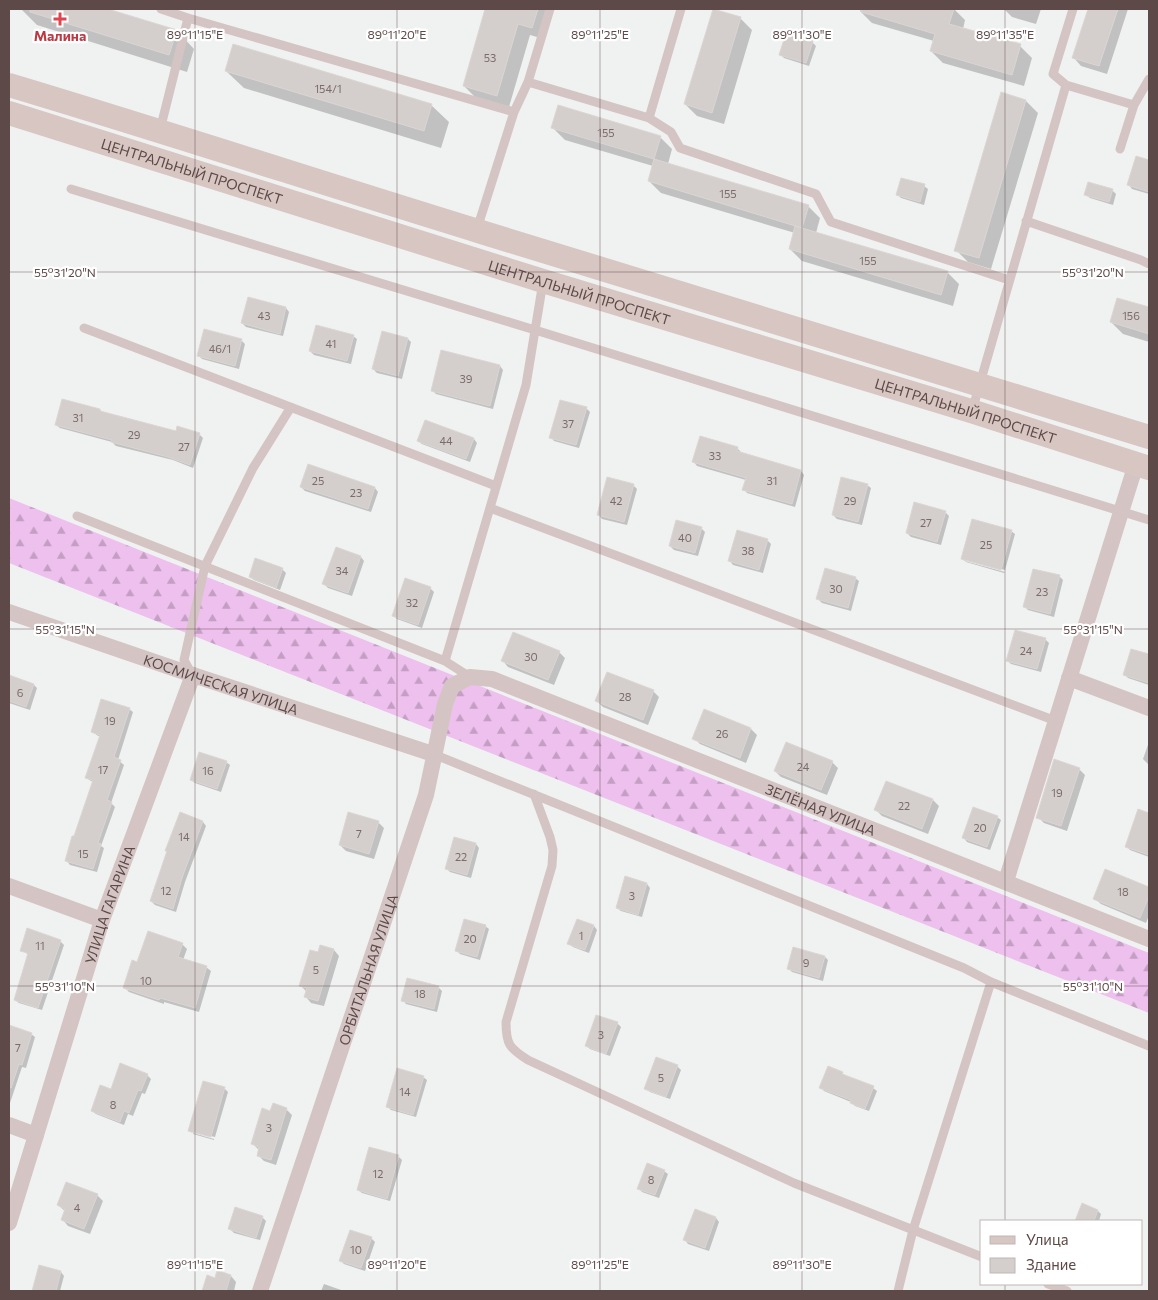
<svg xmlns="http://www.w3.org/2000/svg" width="1158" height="1300" font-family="Commissioner,sans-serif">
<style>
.forest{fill:url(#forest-firs)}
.shadow{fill:#0003}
.building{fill:#d4cfcd;stroke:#dbd6d4}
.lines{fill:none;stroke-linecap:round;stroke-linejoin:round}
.lane{stroke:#d4c5c4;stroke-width:9}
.street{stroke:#d4c5c4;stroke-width:16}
.secondary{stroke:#d8c6c3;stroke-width:24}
.ticks{fill:none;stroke:#5d4a48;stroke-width:1;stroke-opacity:0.45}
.health-dot{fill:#e0444e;stroke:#fff;stroke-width:2}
.labels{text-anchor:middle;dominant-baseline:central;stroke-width:4.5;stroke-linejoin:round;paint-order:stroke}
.number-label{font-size:11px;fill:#7b6b69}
.health-label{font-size:14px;font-weight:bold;fill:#be3a42;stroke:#fff}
.street-label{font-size:14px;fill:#5d4a48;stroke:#fff}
.ticks-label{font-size:12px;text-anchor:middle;fill:#5d4a48;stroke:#fff;stroke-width:4.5;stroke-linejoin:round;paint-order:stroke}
</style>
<defs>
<pattern id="forest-firs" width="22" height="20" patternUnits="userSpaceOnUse" patternTransform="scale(1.25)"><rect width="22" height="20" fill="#eec0ee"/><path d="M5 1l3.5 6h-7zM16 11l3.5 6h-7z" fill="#c49ec3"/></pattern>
</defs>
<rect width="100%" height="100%" fill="#f0f2f1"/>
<path class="forest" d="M9 498 1149 953V1013L9 563Z"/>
<path class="shadow" d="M21 9H104L177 31 194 49 187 72 37 25Z
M486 9 501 13 502 9H553L544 39 530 35 509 107 476 98 464 86Z
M861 9H954L965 20 963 29 1020 46 1032 58 1024 86 943 63 931 51 934 41 872 23 860 11Z
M1004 9H1041L1036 24 1012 17Z
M1089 9H1128L1107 74 1081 66 1074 58Z
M740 18 752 30 724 124 697 116 685 104Z
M812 42 816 46 809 66 784 58 781 55Z
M226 71 431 105 449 122 441 148 244 88Z
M1026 101 1038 113 991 269 968 262 956 250Z
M553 128 660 137 672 149 668 164 808 206 820 218 816 233 947 272 959 284 953 306 802 261 790 249 795 233 661 193 649 181 653 166 565 140Z
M1136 158 1149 161V194L1132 189 1129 185Z
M924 186 928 189 924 205 901 198 898 195Z
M1112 190 1116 194 1113 205 1090 198 1086 195Z
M1118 299 1149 309V342L1123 334 1111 322Z
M286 308 289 312 283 336 246 327 242 323Z
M353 336 357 339 351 364 314 355 310 351Z
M408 339 411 342 402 379 377 373 373 369Z
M242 341 245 344 239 369 202 359 198 355Z
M442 351 500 366 503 370 493 409 436 394 432 390Z
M586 408 590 412 579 448 554 441 551 437Z
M100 410 104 413 177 433 199 434 203 438 193 468 173 460 116 446 112 442 60 428 56 425Z
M426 421 474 439 477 443 470 462 422 444 418 441Z
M737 448 741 452 740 453 801 471 804 475 795 507 747 493 744 489 746 480 697 466 694 462Z
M309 465 375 488 378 492 371 512 305 491 301 487Z
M633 485 637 489 627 525 602 519 599 515Z
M867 485 871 488 862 525 837 519 833 515Z
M945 512 949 516 941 545 911 537 907 533Z
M701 528 705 532 698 556 674 550 670 546Z
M1011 531 1015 534 1005 570 965 559V561L962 559Z
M767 540 771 544 763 573 733 565 730 561Z
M336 548 361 557 364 561 352 596 328 588 324 584Z
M965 561 1005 572 1004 573 966 562Z
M282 569 286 573 280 590 254 580 250 577Z
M1059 576 1063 580 1054 617 1028 610 1025 607Z
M855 578 859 581 851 611 822 603 818 599Z
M430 588 434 592 422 628 397 619 394 616Z
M1045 639 1049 643 1041 672 1011 664 1008 661Z
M1132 650 1149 656V685L1128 678 1125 675Z
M559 652 565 658 554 685 508 667 503 661Z
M608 673 654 692 659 697 648 725 603 707 597 701Z
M9 676 34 685 37 688 30 710 9 703Z
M129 709 133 712 118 760 124 765 111 803 115 807 101 846 104 848 97 872 70 865 67 861 93 782 86 778 100 737 92 732Z
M705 711 751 729 757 735 746 763 700 744 694 738Z
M1149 742V765L1143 759Z
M226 762 230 765 221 792 195 783 191 780Z
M832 762 838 768 827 795 781 777 775 771Z
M1079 769 1085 775 1067 831 1044 823 1038 817Z
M887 782 933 800 939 806 928 834 882 816 876 810Z
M1139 811 1149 814V857L1130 850 1127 847Z
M180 813 203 822 206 826 185 882 176 912 155 905 151 901Z
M997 817 1001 820 990 850 967 842 964 838Z
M378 822 384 828 374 859 346 851 340 845Z
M455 838 476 844 479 848 471 878 450 872 447 869Z
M1106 871 1149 888V915L1146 923 1101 904 1095 899Z
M647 884 650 888 642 917 621 911 617 908Z
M578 920 594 926 597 930 589 953 573 947 569 944Z
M485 926 489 929 480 960 460 954 456 950Z
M60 941 64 945 42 1010 19 1003 15 1000 29 955 21 950Z
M182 944 187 949 183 960 206 967 211 971 199 1012 164 1002V1004L129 992 124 987 138 964Z
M334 950 339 956 324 1006 311 1003 306 997V991L300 985 319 954Z
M825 957 828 960 823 981 792 972 788 968Z
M438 987 442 991 437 1012 406 1004 403 1000Z
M617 1023 621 1027 610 1056 590 1049 586 1045Z
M9 1027 31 1034 35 1037 26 1068 22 1067 9 1106Z
M677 1066 681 1070 670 1099 650 1092 646 1088Z
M842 1073 846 1076 873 1088 877 1091 869 1111 855 1106 851 1102 824 1091 821 1087Z
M147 1075 151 1079 145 1094 142 1093 133 1116 128 1114 124 1125 96 1114 92 1111 112 1091Z
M423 1077 427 1080 416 1117 391 1110 388 1107Z
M224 1088 228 1092 215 1137 192 1131V1133L190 1130Z
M286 1109 292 1115 276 1165 264 1161 258 1155 259 1150 253 1144 271 1112Z
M193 1133 214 1139V1140L193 1134Z
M398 1156 402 1160 390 1201 362 1193 358 1190Z
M664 1171 668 1174 659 1198 642 1192 639 1188Z
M97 1195 103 1201 90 1234 68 1226 63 1220 66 1212 58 1205Z
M1082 1205 1098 1211 1101 1214 1099 1221H1078Z
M695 1211 716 1218 719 1222 709 1251 688 1244 685 1240Z
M262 1217 266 1221 260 1240 234 1233 230 1229Z
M371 1238 375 1242 365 1271 344 1264 341 1261Z
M40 1266 61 1272 64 1276 60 1291 33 1290Z
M231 1276 236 1282 234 1291H203L208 1277 216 1279Z
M324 1284 344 1291H321Z"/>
<path class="building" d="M30 9H108L177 30 169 55 30 12Z
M485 9H538L532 28 518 24 497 96 463 86Z
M713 9 741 17 712 113 684 104Z
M861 9H954L949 24 1021 44 1012 75 930 51 935 34 861 12Z
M1088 9H1118L1099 66 1072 58Z
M786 33 813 41 806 63 779 55Z
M233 44 432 104 424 131 225 71Z
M1001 92 1026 100 979 258 954 251Z
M558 105 661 136 654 159 551 128Z
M1136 156 1149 160V192L1127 185Z
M654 159 809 205 802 228 648 181Z
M901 178 925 184 920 202 896 195Z
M1088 182 1113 189 1109 202 1084 195Z
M795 226 948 271 941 295 789 249Z
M248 297 286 307 280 334 241 323Z
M1117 298 1149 307V334L1110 322Z
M316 325 354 335 347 361 309 351Z
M204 329 242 339 235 366 197 356Z
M382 331 408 338 398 376 372 369Z
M441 350 500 365 490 406 431 391Z
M62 399 100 409V411L176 431 177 426 200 433 190 465 168 457 111 442 112 440 55 425Z
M560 400 587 407 576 445 549 438Z
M425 420 474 438 466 459 417 441Z
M700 436 738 447 737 451 801 470 792 504 742 490 746 478 692 462Z
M308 464 375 487 368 509 300 487Z
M607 477 634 484 624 522 597 515Z
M841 477 868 484 858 522 832 515Z
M914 502 946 511 937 542 906 533Z
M972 519 1012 530 1001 570 961 559Z
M676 520 702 527 695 553 669 546Z
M737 530 768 539 759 570 728 561Z
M336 547 361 556 348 593 322 584Z
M255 558 283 568 276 588 249 577Z
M825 568 856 577 848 608 816 599Z
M1033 569 1060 575 1050 614 1023 607Z
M405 578 431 587 418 625 392 616Z
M1015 630 1046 638 1037 669 1006 661Z
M513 632 560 651 548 680 501 661Z
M1131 649 1149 654V683L1123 675Z
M607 672 654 690 643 720 595 701Z
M9 675 34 684 26 707 9 701Z
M101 699 130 708 114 757 121 760 107 800 112 802 98 843 101 844 93 869 65 861 72 836H74L93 780 85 778 100 735 91 732Z
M704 709 751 728 740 758 692 739Z
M786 742 833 761 821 790 774 771Z
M199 752 227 761 217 789 190 780Z
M1054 759 1080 768 1061 826 1036 818Z
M886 781 933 799 922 829 874 810Z
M973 807 998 816 987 847 962 838Z
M1138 809 1149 813V855L1125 847Z
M180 812 203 821 182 878 173 909 150 901 167 851H165Z
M348 812 379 821 369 854 339 845Z
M454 837 476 843 467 875 445 869Z
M1105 869 1149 887V896L1140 918 1093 899Z
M625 876 647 883 638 915 616 908Z
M464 919 486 925 477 957 455 951Z
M577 919 594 925 585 950 567 944Z
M27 928 61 940 38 1008 14 1000 28 953 20 951Z
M148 931 183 943 178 957 207 966 195 1008 160 998 159 1000 123 988 132 960 137 962Z
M320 945 334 949 318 1001 304 997 307 988 299 986 310 950 318 952Z
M793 947 825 956 819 978 787 969Z
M407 978 439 986 434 1009 401 1001Z
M596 1015 618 1022 606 1054 585 1046Z
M9 1025 32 1033 22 1065 19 1064 11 1088 9 1087Z
M656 1057 678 1065 666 1097 644 1089Z
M120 1063 148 1074 141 1091 138 1090 129 1113 124 1111 120 1122 91 1111 100 1085 111 1089Z
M828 1066 843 1072 842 1074 874 1086 865 1109 850 1103 851 1100 819 1088Z
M397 1068 424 1076 413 1115 386 1107Z
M203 1081 225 1087 211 1137 188 1131Z
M273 1103 287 1108 271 1160 257 1156 259 1147 251 1144 262 1108 270 1111Z
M369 1147 399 1155 387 1199 357 1190Z
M647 1163 665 1170 655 1195 637 1189Z
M66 1182 98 1194 84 1229 61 1220 65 1209 57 1205Z
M1082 1203 1098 1210 1094 1221H1075Z
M235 1207 263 1216 256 1238 228 1229Z
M695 1209 716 1217 705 1248 683 1240Z
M350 1230 372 1237 361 1268 339 1261Z
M39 1265 61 1271 56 1291H32Z
M217 1270 231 1275 226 1291H202L207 1275 215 1278Z"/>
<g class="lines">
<path class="lane" d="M161 9 188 18
M528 82 550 9
M1066 85 1134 105 1149 79
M649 118 681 9
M160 130 188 18 514 112
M1120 149 1134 105
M71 189 535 330 1149 520
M1026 221 1141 260 1149 264
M477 229 514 112 528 82 649 118 671 132 680 148 816 194 831 222 1009 280
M84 328 496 486
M972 411 1066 85 1053 74 1073 9
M490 508 1056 721
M77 516 445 661 526 385 543 282
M445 661 470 677
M191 673 184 660 205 566 253 468 291 407
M433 754 964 968 991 982 1149 1046
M534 794 550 837 553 850 552 866 506 1022C506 1044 509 1048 528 1060L794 1183 982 1257
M1048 1284 1067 1291
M898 1291 913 1230 991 982"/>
<g class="street">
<path id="s1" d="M9 612 193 675 433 754"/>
<path d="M1069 678 1149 708"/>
<path d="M1006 881 1136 464"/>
<path d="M9 886 102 920"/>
<path d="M9 1125 36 1135"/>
<path id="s2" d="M9 1223 102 920 193 675"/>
<path id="s3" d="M260 1291 426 795 445 704 452 686 470 677 492 679 1149 939"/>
</g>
<g class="secondary">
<path d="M9 85C166 132 322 183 478 231 702 300 926 367 1149 437"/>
<path id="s4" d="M9 113 543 281 971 411 1149 468"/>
</g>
</g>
<path class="ticks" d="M195 9V1291M397 9V1291M600 9V1291M802 9V1291M1005 9V1221M9 272H1149M9 629H1149M9 986H1149M1005 1284V1291"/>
<path class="health-dot" d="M57.5 11.5h5v5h5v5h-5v5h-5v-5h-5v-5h5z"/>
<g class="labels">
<g class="number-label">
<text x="490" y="57">53</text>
<text x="328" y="88">154/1</text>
<text x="606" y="132">155</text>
<text x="728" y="193">155</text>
<text x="868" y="260">155</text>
<text x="264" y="315">43</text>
<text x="1131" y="315">156</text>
<text x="331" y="343">41</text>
<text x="220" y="348">46/1</text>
<text x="466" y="378">39</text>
<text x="78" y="417">31</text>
<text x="568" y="423">37</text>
<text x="134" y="434">29</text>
<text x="446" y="440">44</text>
<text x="184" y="446">27</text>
<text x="715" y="455">33</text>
<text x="318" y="480">25</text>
<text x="772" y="480">31</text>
<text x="356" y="492">23</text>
<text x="616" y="500">42</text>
<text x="850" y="500">29</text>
<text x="926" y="522">27</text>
<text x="685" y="537">40</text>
<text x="986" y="544">25</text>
<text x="748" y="550">38</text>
<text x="342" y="570">34</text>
<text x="836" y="588">30</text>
<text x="1042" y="591">23</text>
<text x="412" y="602">32</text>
<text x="1026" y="650">24</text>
<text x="531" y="656">30</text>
<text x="20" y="692">6</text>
<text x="625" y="696">28</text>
<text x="110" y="720">19</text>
<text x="722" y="733">26</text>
<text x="803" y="766">24</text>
<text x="103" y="769">17</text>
<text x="208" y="770">16</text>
<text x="1057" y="792">19</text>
<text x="904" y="805">22</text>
<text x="980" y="827">20</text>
<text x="359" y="833">7</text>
<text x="184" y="836">14</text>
<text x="83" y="853">15</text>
<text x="461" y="856">22</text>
<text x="166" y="890">12</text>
<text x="1123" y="891">18</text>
<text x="632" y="895">3</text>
<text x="581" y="935">1</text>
<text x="470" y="938">20</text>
<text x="40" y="945">11</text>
<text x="806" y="962">9</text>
<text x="316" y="969">5</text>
<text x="146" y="980">10</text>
<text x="420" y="993">18</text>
<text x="601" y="1034">3</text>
<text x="18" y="1047">7</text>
<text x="661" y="1077">5</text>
<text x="405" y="1091">14</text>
<text x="113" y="1104">8</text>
<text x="269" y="1127">3</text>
<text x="378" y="1173">12</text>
<text x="651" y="1179">8</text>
<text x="77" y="1207">4</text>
<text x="356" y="1249">10</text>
</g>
<g class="health-label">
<text x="60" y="35">Малина</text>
</g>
<g class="street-label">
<text stroke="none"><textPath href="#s4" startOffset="192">ЦЕНТРАЛЬНЫЙ ПРОСПЕКТ</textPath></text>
<text stroke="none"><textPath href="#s4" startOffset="598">ЦЕНТРАЛЬНЫЙ ПРОСПЕКТ</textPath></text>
<text stroke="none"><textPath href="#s4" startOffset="1002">ЦЕНТРАЛЬНЫЙ ПРОСПЕКТ</textPath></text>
<text stroke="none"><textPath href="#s1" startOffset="224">КОСМИЧЕСКАЯ УЛИЦА</textPath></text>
<text stroke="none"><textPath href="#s3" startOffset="1031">ЗЕЛЁНАЯ УЛИЦА</textPath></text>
<text stroke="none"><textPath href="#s2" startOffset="334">УЛИЦА ГАГАРИНА</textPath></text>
<text stroke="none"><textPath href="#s3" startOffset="339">ОРБИТАЛЬНАЯ УЛИЦА</textPath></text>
</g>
</g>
<g class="ticks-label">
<text x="195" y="39">89°11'15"E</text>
<text x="397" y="39">89°11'20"E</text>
<text x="600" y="39">89°11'25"E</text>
<text x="802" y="39">89°11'30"E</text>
<text x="1005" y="39">89°11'35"E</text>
<text x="65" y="277">55°31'20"N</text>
<text x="1093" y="277">55°31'20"N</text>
<text x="65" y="634">55°31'15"N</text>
<text x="1093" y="634">55°31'15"N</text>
<text x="65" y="991">55°31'10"N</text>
<text x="1093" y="991">55°31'10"N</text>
<text x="195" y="1269">89°11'15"E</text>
<text x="397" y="1269">89°11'20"E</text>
<text x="600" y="1269">89°11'25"E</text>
<text x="802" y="1269">89°11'30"E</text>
</g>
<rect width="1158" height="1300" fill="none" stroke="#5d4a48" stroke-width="20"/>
<rect x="980" y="1220" width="162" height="65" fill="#ffffff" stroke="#beb7b6"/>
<rect x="990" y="1236" width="25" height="8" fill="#d8c6c3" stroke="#beb7b6"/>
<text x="1026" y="1245" font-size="15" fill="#5d4a48">Улица</text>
<rect x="990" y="1258" width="25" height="15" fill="#d4cfcd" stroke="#beb7b6"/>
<text x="1026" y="1270" font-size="15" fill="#5d4a48">Здание</text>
</svg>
